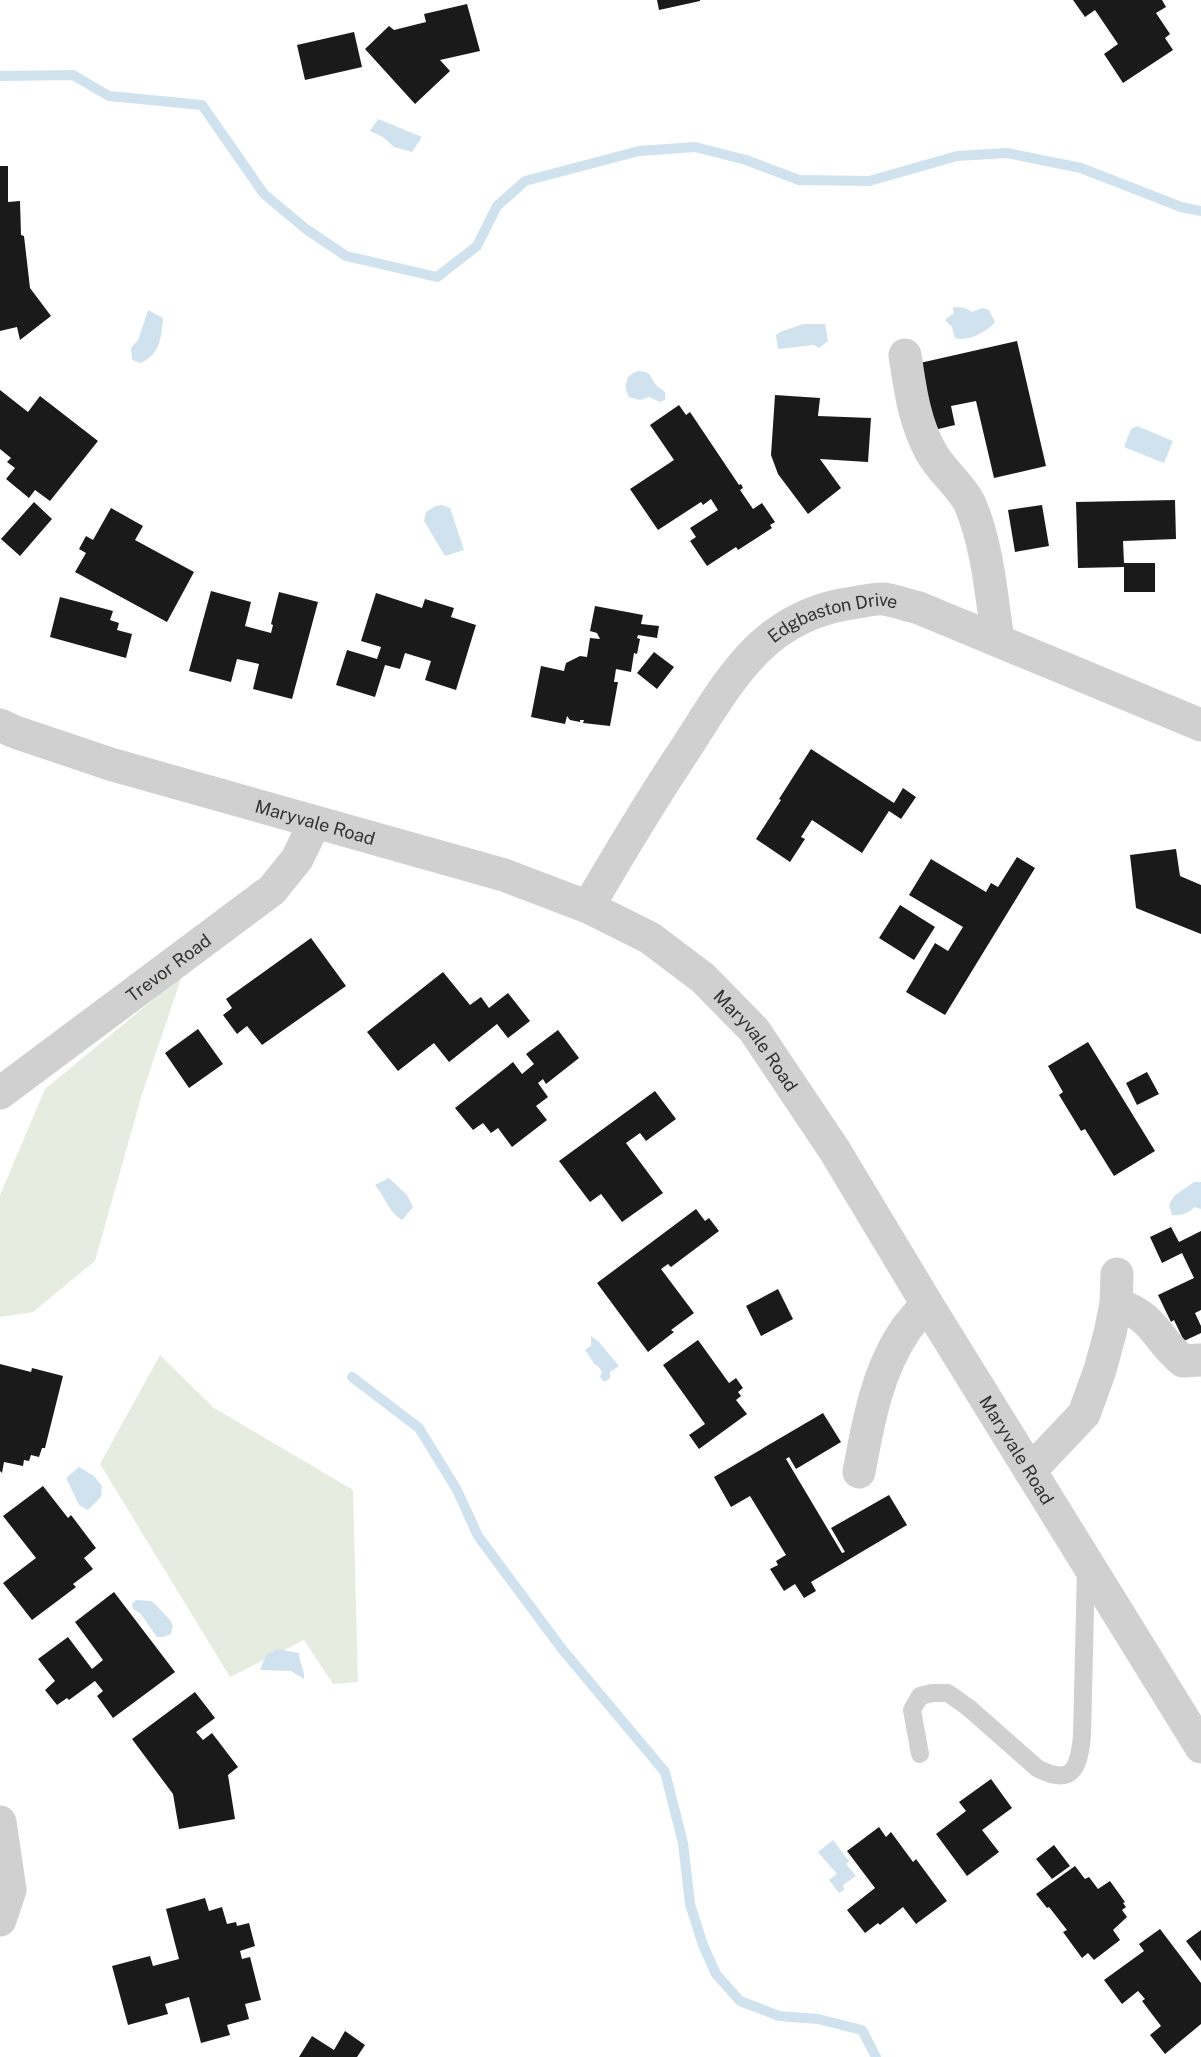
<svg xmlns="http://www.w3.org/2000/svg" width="1201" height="2057" font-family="'Public Sans',sans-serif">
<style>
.green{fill:#e6ecdf}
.water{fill:#cfe2ee}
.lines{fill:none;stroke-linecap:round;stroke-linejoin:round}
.stream{stroke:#cfe2ee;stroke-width:10}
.building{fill:#1a1a1a}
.service{stroke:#d0d0d0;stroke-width:18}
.minor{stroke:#d0d0d0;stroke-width:33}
.tertiary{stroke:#d0d0d0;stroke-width:33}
.labels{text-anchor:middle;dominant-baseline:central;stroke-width:6;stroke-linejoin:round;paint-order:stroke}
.street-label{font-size:18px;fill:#333;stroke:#fff}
</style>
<rect width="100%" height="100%" fill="#fff"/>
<path class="green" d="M182 976 142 1094 95 1261 33 1312 0 1317V1195L45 1089Z
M160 1355 214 1408 353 1490 358 1682 333 1684 304 1640 230 1677 100 1464Z"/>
<path class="water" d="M378 119 422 137 412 152 394 147 383 137 370 131Z
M953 307 965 308 972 312 982 308 989 310 995 322C987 332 968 342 955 338L952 327 945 320 954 313Z
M148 310 163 318C161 337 161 353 141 363L132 360 131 348 138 340Z
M803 324H825L828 341 819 348 814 345 778 349 776 335 780 332Z
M638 371C648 371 650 374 654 382 656 386 661 389 665 392V400L660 402 649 397 640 400 629 397C623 386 625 375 638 371Z
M1137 426 1173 441 1164 463 1124 447 1131 429Z
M442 505 450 508 464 550 445 556 424 521 426 512 436 506Z
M389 1178 407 1195 413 1207 402 1220C388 1211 385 1197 375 1185Z
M1194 1182H1201V1209L1195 1207C1188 1213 1181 1216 1172 1215L1169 1205 1174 1196Z
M591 1336 598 1341 619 1366 610 1372V1378L604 1382 600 1377 602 1372 597 1365H595L585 1350 591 1346Z
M79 1467 94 1476 102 1486 101 1497 88 1510 79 1505 66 1478Z
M136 1600 151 1601 156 1605 170 1620 173 1626 171 1634 163 1637H157L140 1613 133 1609 132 1604Z
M278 1649 299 1653C299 1663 305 1669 304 1679L291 1671 260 1670 266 1655Z
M833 1840 849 1861 846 1864 856 1876 843 1885 844 1890 839 1893 829 1880 837 1874 818 1852Z"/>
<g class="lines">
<path class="stream" d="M0 76 73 75 109 96 202 105 264 194 306 229 346 256 437 277 477 246 497 206 525 181 639 151 695 147 746 160 799 180 869 181 957 156 1007 153 1081 168 1181 207 1201 211
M352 1377 419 1428 457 1490 478 1536 562 1649 665 1772 683 1843 690 1904 703 1945 716 1974 740 2001 779 2016 818 2019 862 2030 876 2057"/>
</g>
<path class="building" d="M657 0H700V1L659 10Z
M1073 0H1162L1166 7 1156 13 1170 34 1165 38 1173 50 1123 83 1104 54 1118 44 1095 10 1085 17Z
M467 4 480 51 440 60 450 71 415 104 365 49 389 26 394 30 426 22 424 14Z
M354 32 362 67 305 80 297 45Z
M0 166H8V202L20 201 21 235 24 236 30 288 51 316 20 340 17 327 0 331Z
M1017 341 1046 466 994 478 976 401 951 406 955 425 926 432 911 365Z
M0 390 28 412 40 396 98 441 50 501 35 490 29 498 6 479 15 468 7 462 11 458 0 449Z
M775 395 820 398 818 416 871 418 868 462 820 459 841 488 808 514 778 474 771 455Z
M679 405 686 415 690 412 739 485 741 484 743 488 740 490 753 509 762 503 775 522 770 525 772 528 738 550 736 547 707 566 690 541 696 537 690 528 718 510 711 499 703 505 701 502 658 530 630 489 674 460 650 425Z
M1175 500 1176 539 1123 541 1124 563H1155V592H1124V567L1078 568 1076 502Z
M34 502 52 519 20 556 1 539Z
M1042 505 1049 546 1015 552 1008 510Z
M111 508 143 526 135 540 194 572 167 622 75 572 86 553 79 549 86 536 93 540Z
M211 591 251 602 245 626 271 633 273 625 271 624 279 592 318 602 292 699 253 689 259 664 237 659 231 682 189 671Z
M376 593 422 608 425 599 454 608 451 617 476 625 456 690 425 680 431 661 405 653 400 669 385 665 375 697 336 685 347 650 377 659 381 647 361 641Z
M60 597 113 611 110 620 119 623 117 630 132 634 126 658 50 637Z
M595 606 643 615 641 624 659 626 657 638 638 635 637 638 640 639 637 654 634 653 631 672 616 669 614 682H618L610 726 583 723 584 720H580V722L570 720 567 716 565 724 531 717 541 666 564 671 566 663 580 656 587 657 590 638 600 639 597 633 590 631Z
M654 652 674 667 657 689 637 673Z
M811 749 894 803 903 788 916 797 901 819 889 811 862 853 812 820 801 837 805 839 790 862 756 839 781 800 779 799Z
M1176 849 1180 876 1201 885V934L1136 908 1130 855Z
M1017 857 1035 868 945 1015 906 992 935 943 948 951 963 927 909 895 931 859 986 892 991 883 998 887Z
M900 905 935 927 914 960 879 938Z
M311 938 346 986 262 1045 247 1026 237 1034 223 1015 232 1008 226 999Z
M443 972 470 1005 481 997 489 1008 508 993 530 1021 508 1038 497 1024 449 1062 434 1043 398 1071 367 1032Z
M198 1029 223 1064 189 1088 165 1053Z
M558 1030 579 1058 546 1084 543 1079 538 1083 548 1097 536 1106 547 1120 512 1147 498 1128 491 1133 483 1123 473 1130 455 1108 513 1062 522 1074 534 1064 526 1054Z
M1088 1042 1155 1151 1114 1176 1085 1129 1081 1131 1059 1095 1063 1092 1048 1066Z
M1147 1072 1159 1094 1137 1105 1126 1083Z
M655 1091 676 1119 646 1141 640 1133 626 1143 663 1193 622 1222 601 1194 590 1202 559 1161Z
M696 1209 705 1221 709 1218 719 1231 671 1267 668 1264 661 1269 694 1313 671 1330 674 1332 648 1352 597 1283Z
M1171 1227 1179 1242 1201 1231V1310L1195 1313 1201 1326V1333L1184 1341 1174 1320 1171 1322 1158 1295 1194 1278 1182 1253 1162 1263 1150 1237Z
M778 1289 793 1319 761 1336 746 1306Z
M698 1340 729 1383 736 1378 743 1388 738 1392 741 1396 736 1400 747 1414 699 1449 689 1435 705 1424 663 1365Z
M0 1364 31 1372 32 1368 63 1376 45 1448H42L39 1457 31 1455 29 1461 24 1460 23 1466 4 1462 2 1473 0 1471Z
M823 1413 841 1442 796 1469 789 1457 786 1459 842 1553 845 1552 831 1528 889 1495 907 1525 811 1582 816 1591 804 1598 795 1584 784 1591 770 1569 778 1565 776 1561 786 1555 750 1496 731 1507 714 1477Z
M43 1486 68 1518 71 1515 96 1548 84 1558 93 1569 73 1584 76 1587 32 1620 3 1583 36 1558 3 1516Z
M114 1592 175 1672 113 1718 97 1696 103 1691 95 1681 69 1700 67 1698 57 1705 45 1690 55 1681 38 1659 68 1637 92 1669 103 1660 75 1622Z
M195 1692 215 1718 196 1732 203 1740 212 1733 238 1767 228 1775 235 1819 179 1829 173 1794 132 1739Z
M991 1779 1012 1808 982 1830 999 1852 967 1876 936 1834 966 1811 959 1802Z
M879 1827 886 1837 891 1832 913 1862 916 1859 947 1901 916 1924 903 1907 880 1925 878 1923 865 1933 847 1910 875 1888 847 1851Z
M1054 1845 1070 1866 1052 1879 1036 1859Z
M1075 1866 1085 1879 1089 1877 1098 1889 1110 1881 1125 1902 1123 1903 1126 1907 1122 1910 1127 1917 1113 1930 1120 1940 1094 1960 1088 1953 1082 1958 1063 1932 1067 1930 1049 1907 1047 1908 1036 1894Z
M205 1898 209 1911 222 1907 227 1924 236 1922 237 1926 249 1923 255 1946 240 1951 242 1959 250 1957 261 2000 245 2004 249 2019 227 2025 230 2035 201 2043 189 1997 165 2004 168 2014 128 2025 112 1966 150 1956 153 1966 179 1959 166 1909Z
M1160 1929 1201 1983V2024L1165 2054 1150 2035 1161 2026 1142 2001 1145 1999 1138 1991 1122 2004 1104 1980 1144 1951 1139 1944Z
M1201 1930V1961L1186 1941Z
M345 2031 365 2045 357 2057H299L312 2036 334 2050Z"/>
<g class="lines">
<path class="service" d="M920 1754 912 1710 920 1696 932 1693H948L969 1708 1037 1768C1072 1787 1079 1768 1082 1736L1086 1568"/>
<g class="minor">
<path d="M905 355C910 388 914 422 931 452 941 471 961 485 970 504 988 547 991 594 998 640"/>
<path id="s1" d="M588 907C619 854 650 802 684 751 729 682 761 616 852 603 862 602 874 598 884 599 895 601 908 605 919 608L1201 725"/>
<path id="s2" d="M0 1093 272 890 297 859 315 822"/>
<path d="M1116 1304C1156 1317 1155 1338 1183 1361L1201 1360"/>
<path d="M1030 1471 1084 1414 1100 1370 1110 1333 1116 1304 1117 1274"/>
<path d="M859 1472C868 1423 877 1371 906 1329 912 1321 920 1312 927 1304"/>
<path d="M0 1822 10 1890 0 1920"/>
</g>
<path class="tertiary" id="s3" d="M0 725 15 732 110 764 504 875 588 907 650 938 703 978 754 1030 835 1151 927 1304 1201 1747"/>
</g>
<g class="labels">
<g class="street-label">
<text stroke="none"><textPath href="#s1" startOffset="394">Edgbaston Drive</textPath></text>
<text stroke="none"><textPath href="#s3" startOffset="330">Maryvale Road</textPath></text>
<text stroke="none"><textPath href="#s2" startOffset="210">Trevor Road</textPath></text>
<text stroke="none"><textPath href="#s3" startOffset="834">Maryvale Road</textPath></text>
<text stroke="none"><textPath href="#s3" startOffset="1320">Maryvale Road</textPath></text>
</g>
</g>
</svg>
